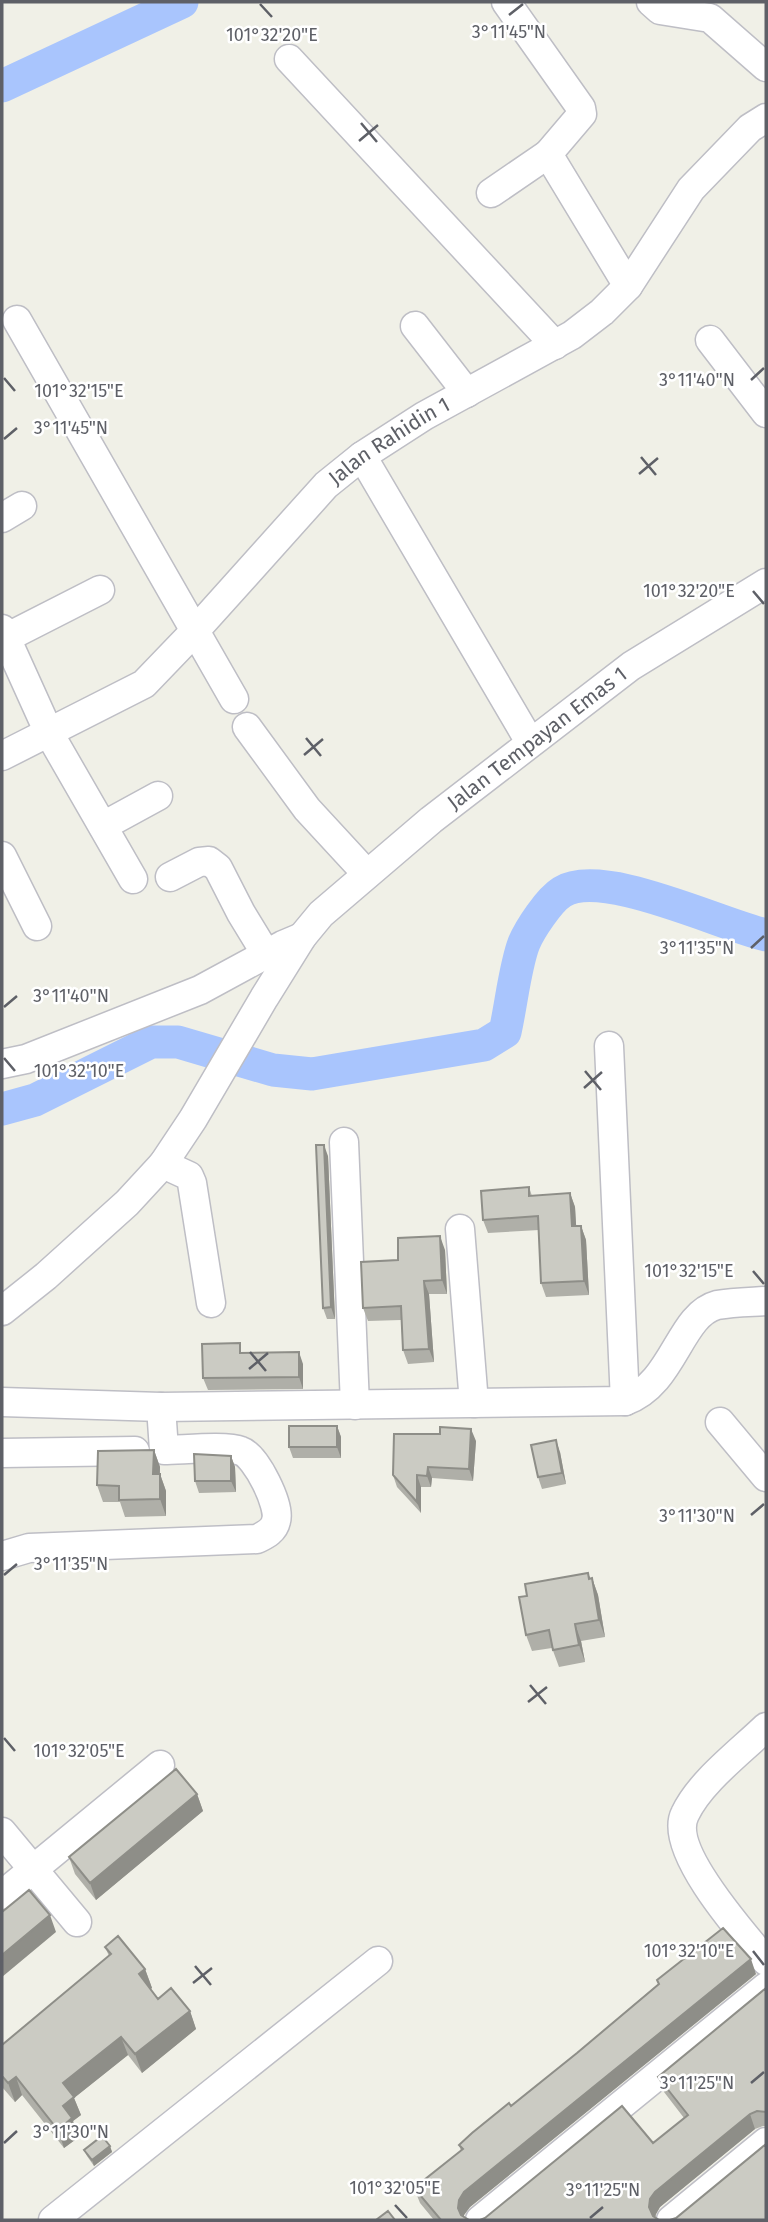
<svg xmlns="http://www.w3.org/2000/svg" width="768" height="2222" font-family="'Fira Sans',sans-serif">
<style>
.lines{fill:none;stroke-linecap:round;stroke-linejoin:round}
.river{stroke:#a9c5fd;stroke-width:33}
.minor-casing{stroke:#bebec5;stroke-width:31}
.minor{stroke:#fff;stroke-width:28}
.wall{fill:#afafa8}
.shaded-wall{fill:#8e8e88}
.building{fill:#cbcbc3;stroke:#8e8e88;stroke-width:2}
.ticks{fill:none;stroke:#5e6067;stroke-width:2.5}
.labels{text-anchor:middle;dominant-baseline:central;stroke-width:5;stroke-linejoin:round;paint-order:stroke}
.street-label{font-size:21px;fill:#5e6067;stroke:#fff}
.ticks-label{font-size:18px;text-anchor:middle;fill:#5e6067;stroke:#fff;stroke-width:5;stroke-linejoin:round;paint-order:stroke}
</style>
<rect width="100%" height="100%" fill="#f0f0e7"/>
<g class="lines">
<path class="river" d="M2 86 182 2
M2 1109 35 1100 151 1042H178L273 1070 312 1074 484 1045 505 1032C511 1006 515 966 524 943 530 929 549 900 562 892 602 867 719 924 766 935"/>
<g class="minor-casing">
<g id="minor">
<path d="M506 2 581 108 582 114 548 154 628 286"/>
<path d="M651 2 660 10 710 18 766 67"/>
<path d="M289 59 555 345"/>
<path d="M491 193 548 154"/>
<path d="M17 320 234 699"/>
<path d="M415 326 467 393"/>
<path d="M710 340 766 413"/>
<path d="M362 456 530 742"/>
<path d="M2 518 22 506"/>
<path d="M2 629 49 733 133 879"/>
<path d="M2 640 100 590"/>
<path d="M247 727 307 809 367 874"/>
<path id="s1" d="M2 756 144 684 194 632 326 485 362 456 424 416 572 335 602 312 628 286 691 189 750 128 766 118"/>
<path d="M103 826 158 796"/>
<path d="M2 856 37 926"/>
<path d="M170 877 199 862 209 861 218 868 241 913 266 954"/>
<path d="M609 1046 625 1401"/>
<path d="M2 1064 26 1059 200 990 283 945 302 937"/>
<path d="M344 1142 355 1405"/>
<path d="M163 1164 189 1176 192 1183 211 1303"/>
<path d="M460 1229 474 1403"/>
<path id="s2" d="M2 1311 46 1276 127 1203 163 1164 193 1119 264 998 302 937 321 914 431 820 631 666 766 583"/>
<path d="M2 1402 161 1407 625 1401C674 1384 679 1315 717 1305 733 1302 751 1302 766 1301"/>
<path d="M720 1422 766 1477"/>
<path d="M2 1453 135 1451"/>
<path d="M2 1556 29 1548 257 1539C265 1535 274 1531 276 1521 281 1506 256 1456 241 1451 226 1445 182 1450 164 1450L161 1407"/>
<path d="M766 1727C740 1752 700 1782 685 1814 667 1849 744 1935 766 1961"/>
<path d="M2 1832 77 1922"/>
<path d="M2 1895 160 1765"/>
<path d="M53 2220 378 1961"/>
<path d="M480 2220 766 1987"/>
<path d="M671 2220 766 2142"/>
</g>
</g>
<use href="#minor" class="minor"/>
</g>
<path class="wall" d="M328 1156 335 1319H327L323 1308Z
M529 1187 532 1196 570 1193 575 1207 576 1226H581L586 1240 589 1295 546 1297 541 1283 539 1230 488 1233 483 1220Z
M445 1250 447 1294H429L434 1362 408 1364 403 1350 401 1320 368 1321 363 1308 398 1260Z
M244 1353 303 1364V1389L208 1390 203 1378Z
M337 1426 341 1437V1458H293L289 1447Z
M476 1441 473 1481 432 1478 431 1487H421V1513L397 1487 393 1475Z
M154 1450 160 1467V1474L166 1491V1516L125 1517 120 1502H103L97 1485Z
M560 1452 566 1484 542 1489 538 1477Z
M231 1456 235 1467 236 1492 199 1493 195 1481Z
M588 1573 590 1578H592L598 1595 605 1637 581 1641 585 1662 559 1667 552 1648 532 1651 526 1635Z
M197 1794 203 1811 96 1900 75 1874 69 1857Z
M105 1947 145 1969 152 1988 150 1989 158 1999 190 2011 196 2029 142 2073 128 2055 74 2098 81 2115 73 2121 79 2137 64 2148 22 2095 15 2102 2 2087V2045L109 1956Z
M756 1974 470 2207 464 2215V2217L469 2220H434L420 2203 414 2188 461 2151 459 2145 511 2106 577 2053 658 1984 657 1980Z
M766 1988V2126H763L755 2129 660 2207 656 2214 480 2220 653 2143 684 2118 664 2092 658 2077Z
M110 2146 112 2152 94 2166 87 2156 84 2150Z"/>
<path class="shaded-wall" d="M324 1145 328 1156 335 1319 331 1307Z
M570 1193 575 1207 577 1240 572 1226Z
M581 1226 586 1240 589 1295 584 1281Z
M440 1236 445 1250 447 1294 442 1280Z
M424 1281 429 1294 434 1362 429 1349Z
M299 1352 303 1364V1389L299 1377Z
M337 1426 341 1437V1458L337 1447Z
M471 1429 476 1441 473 1481 469 1469Z
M556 1440 560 1452 566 1484 562 1473Z
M154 1450 160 1467 159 1491 153 1474Z
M231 1456 235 1467 236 1492 231 1481Z
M428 1467 432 1478 431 1487 427 1476Z
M160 1474 166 1491V1516L160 1499Z
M417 1475 421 1487V1513L417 1502Z
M588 1573 594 1589 592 1578 598 1595 605 1637 599 1620Z
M575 1624 581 1641 585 1662 579 1645Z
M197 1794 203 1811 96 1900 90 1883Z
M50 1915 56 1932 2 1977V1955Z
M751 1959 756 1974 470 2207 464 2215V2220L458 2208 459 2200 464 2192Z
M145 1969 152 1988 146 1993 139 1974Z
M190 2011 196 2029 142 2073 135 2054Z
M121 2037 128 2055 74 2098 81 2115 73 2121 79 2137 64 2148 58 2130 63 2083Z
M16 2077 22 2095 15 2102 8 2083Z
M750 2114 755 2129 660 2207 656 2214 655 2220 649 2207 650 2199 655 2192Z
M110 2146 112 2152 94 2166 92 2160Z"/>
<path class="building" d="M316 1145H324L331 1307 323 1308Z
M529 1187V1196L570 1193 572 1226H581L584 1281 541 1283 538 1216 483 1220 481 1191Z
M440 1236 442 1280 424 1281 429 1349 403 1350 401 1306 363 1308 361 1262 398 1260V1238Z
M240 1343V1353L299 1352V1377L203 1378 202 1344Z
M289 1426H337V1447H289Z
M440 1427 471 1429 469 1469 428 1467 427 1476 417 1475V1502L393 1475 394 1434H440Z
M556 1440 562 1473 538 1477 531 1445Z
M154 1450 153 1474H160V1499L119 1500V1486L97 1485 98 1451Z
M194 1454 231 1456V1481H195Z
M588 1573 589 1579 592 1578 599 1620 575 1624 579 1645 553 1650 549 1630 526 1635 519 1597 527 1596 525 1584Z
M176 1769 197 1794 90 1883 69 1857Z
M29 1890 50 1915 2 1955V1912Z
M723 1928 751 1959 464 2192 459 2200 458 2208 461 2215 469 2220H441L414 2188 463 2149 459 2145 472 2133 509 2103 511 2106 577 2053 659 1984 657 1980Z
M118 1936 145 1969 139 1974 158 1999 171 1988 190 2011 135 2054 121 2037 63 2083 74 2097 63 2106 72 2118 58 2130 16 2077 8 2083 2 2076V2045L111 1954 105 1947Z
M766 1988V2112L757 2111 750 2114 655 2192 650 2199 649 2207 653 2216 659 2220H480L485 2218 622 2106 653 2143 688 2115 658 2077Z
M102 2136 110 2146 92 2160 84 2150Z
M766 2144V2220H670L676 2218Z
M388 2211 395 2220H376Z"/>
<path class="ticks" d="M260 4 272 17M509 15 523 4M361 123 377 142M359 141 378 125M4 378 15 391M751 380 764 368M4 439 17 428M641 457 656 475M639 474 658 458M753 591 764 604M306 738 321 756M304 755 323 739M751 948 764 936M4 1007 17 996M4 1058 15 1071M585 1071 601 1090M584 1088 602 1072M753 1271 764 1284M250 1352 266 1371M249 1369 268 1353M751 1515 764 1504M4 1575 17 1564M530 1685 546 1704M528 1702 547 1687M4 1738 15 1751M753 1951 764 1965M195 1966 211 1985M193 1983 212 1968M751 2083 764 2072M4 2143 17 2131M395 2205 407 2218M590 2218 603 2207"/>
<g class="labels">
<g class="street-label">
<text stroke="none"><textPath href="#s1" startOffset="506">Jalan Rahidin 1</textPath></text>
<text stroke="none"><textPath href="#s2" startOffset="793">Jalan Tempayan Emas 1</textPath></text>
</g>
</g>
<g class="ticks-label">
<text x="509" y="38">3°11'45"N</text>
<text x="272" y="41">101°32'20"E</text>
<text x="697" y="386">3°11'40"N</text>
<text x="79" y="397">101°32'15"E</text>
<text x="71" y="434">3°11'45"N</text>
<text x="689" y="597">101°32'20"E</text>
<text x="697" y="954">3°11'35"N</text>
<text x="71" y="1002">3°11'40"N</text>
<text x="79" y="1077">101°32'10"E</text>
<text x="689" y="1277">101°32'15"E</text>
<text x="697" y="1522">3°11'30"N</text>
<text x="71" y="1570">3°11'35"N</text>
<text x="79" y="1757">101°32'05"E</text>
<text x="689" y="1957">101°32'10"E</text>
<text x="697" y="2089">3°11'25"N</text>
<text x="71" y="2138">3°11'30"N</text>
<text x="395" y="2194">101°32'05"E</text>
<text x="603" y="2196">3°11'25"N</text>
</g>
<rect width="768" height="2222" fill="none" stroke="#5e6067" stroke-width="7"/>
</svg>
